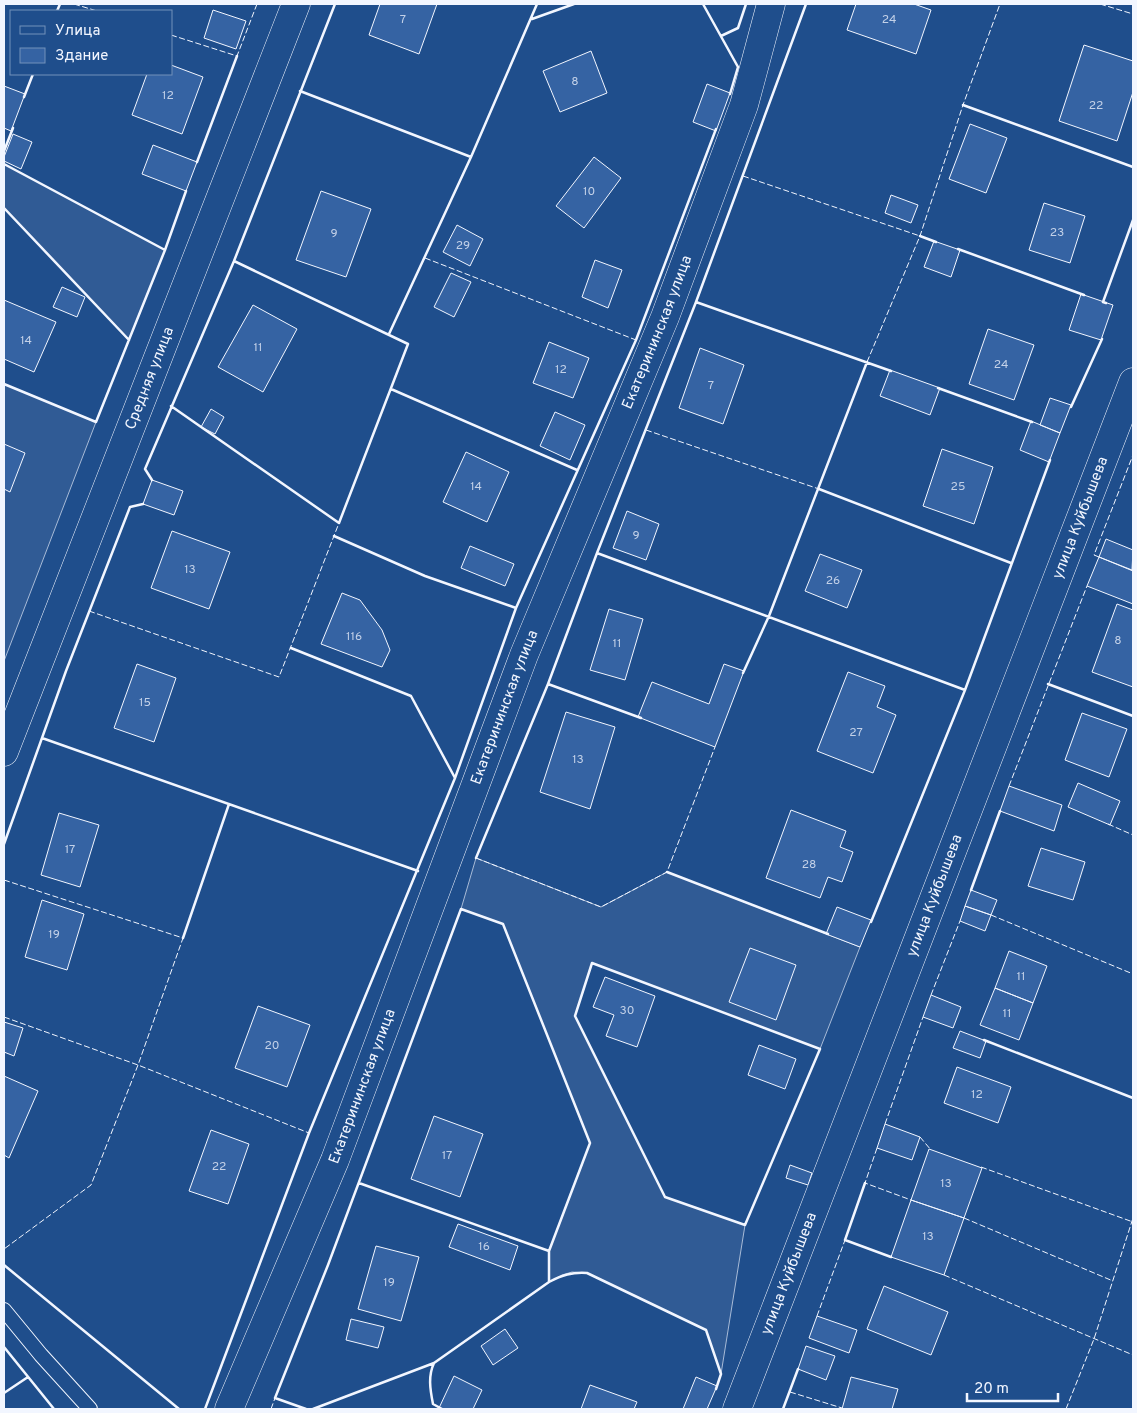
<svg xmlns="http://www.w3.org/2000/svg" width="1137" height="1413" font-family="Overpass,sans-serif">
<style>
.built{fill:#305b95;stroke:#a8bbd7}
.building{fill:#3563a3;stroke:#f2f6ff}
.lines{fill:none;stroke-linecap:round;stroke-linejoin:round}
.lane-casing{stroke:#f2f6ff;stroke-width:16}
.street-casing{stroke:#f2f6ff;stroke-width:29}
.lane{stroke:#1f4e8c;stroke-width:14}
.street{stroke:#1f4e8c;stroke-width:28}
.fence{stroke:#f2f6ff;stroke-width:1;stroke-dasharray:6 2.5;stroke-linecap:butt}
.wall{stroke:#f2f6ff;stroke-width:2.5}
.labels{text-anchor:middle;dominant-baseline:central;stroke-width:4;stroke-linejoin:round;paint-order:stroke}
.number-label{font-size:12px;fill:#c3d1e8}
.street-label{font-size:15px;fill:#f2f6ff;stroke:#1f4e8c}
</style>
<rect width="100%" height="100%" fill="#1f4e8c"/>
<path class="built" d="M4 164 165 250 129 340 4 208Z
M4 384 96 422 4 661Z
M476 858 601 907 667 872 860 947 820 1049 592 963 575 1016 665 1197 745 1225 721 1374 706 1330 587 1273 572 1272 562 1275 549 1282V1251L590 1143 503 924 461 909Z"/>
<path class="building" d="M380 4H437L419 54 369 35Z
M856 4H914L931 10 916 54 847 30Z
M213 10 246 21 236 49 204 38Z
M1084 45 1133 61V92L1117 141 1059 121Z
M591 51 607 93 560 112 543 71Z
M171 65 203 77 182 134 132 115 147 74H171Z
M707 84 730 93 716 131 693 122Z
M4 86 25 94 11 131 4 128Z
M970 124 1007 138 986 193 949 179Z
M13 134 32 142 21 169 4 161V157Z
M153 145 197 162 186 191 142 174Z
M594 157 621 178 584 228 556 206Z
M321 191 371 209 346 277 296 260Z
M891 195 918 205 911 223 885 213Z
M1044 203 1085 216 1070 263 1029 250Z
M457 225 483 239 470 266 443 252Z
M934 241 960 250 951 277 924 267Z
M595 260 622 270 608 308 582 297Z
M451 273 471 282 454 317 434 307Z
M62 287 85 297 77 317 53 307Z
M1081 294 1113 305 1101 340 1069 330Z
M4 300 56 322 34 372 4 359Z
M253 305 297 329 263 392 218 367Z
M988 329 1034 345 1014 400 969 384Z
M549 342 589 358 573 398 533 383Z
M700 348 744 365 723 424 679 408Z
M890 370 940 388 930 415 880 396Z
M1050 398 1071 405 1060 433 1040 425Z
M211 409 224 417 215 434 201 427Z
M555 412 585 425 570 460 540 446Z
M1031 421 1060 433 1049 462 1020 450Z
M4 444 25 453 10 492 4 489Z
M942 449 993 467 974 524 923 506Z
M466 452 509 472 487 522 443 502Z
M152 480 183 491 174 515 143 504Z
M627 511 659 524 646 560 613 548Z
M172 531 230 552 209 609 151 588Z
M1106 539 1133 550 1132 570 1099 557Z
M470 546 514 564 505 586 461 568Z
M820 554 862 570 847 608 805 591Z
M1099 557 1133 571V604L1087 586Z
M342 593 360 600 382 630 390 650 382 667 321 644Z
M1117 604 1133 610V687L1092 672Z
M609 609 643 619 625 680 590 670Z
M137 664 176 678 154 742 114 728Z
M724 664 744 671 715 747 638 717 652 682 709 704Z
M848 672 885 686 877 707 896 715 873 773 817 751Z
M566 712 615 727 590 809 540 792Z
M1082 713 1127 729 1109 777 1065 760Z
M1078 783 1120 801 1110 825 1068 807Z
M1009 786 1062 805 1054 831 1000 811Z
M791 810 846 831 840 847 853 852 842 882 828 877 820 898 766 878Z
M59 813 99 825 80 887 41 875Z
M1041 848 1085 862 1073 900 1028 886Z
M971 890 997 900 991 915 965 906Z
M42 900 84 914 67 970 25 957Z
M965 906 991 915 985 931 960 921Z
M837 907 871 920 860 947 826 934Z
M750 948 796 965 776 1020 729 1002Z
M1009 951 1047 966 1033 1003 995 988Z
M605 977 655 996 637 1047 606 1036 614 1015 593 1007Z
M995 988 1033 1003 1019 1040 980 1025Z
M931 995 961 1007 953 1028 923 1017Z
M258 1006 310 1025 287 1087 235 1068Z
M4 1022 23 1028 14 1056 4 1052Z
M960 1031 986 1041 980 1058 953 1048Z
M759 1045 796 1059 785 1089 748 1075Z
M957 1067 1011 1087 998 1123 944 1103Z
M4 1076 38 1091 9 1158 4 1155Z
M434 1116 483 1134 460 1197 411 1179Z
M885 1124 920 1137 912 1160 877 1148Z
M211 1130 249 1144 228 1204 189 1191Z
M929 1149 982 1168 964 1218 911 1200Z
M790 1165 812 1173 808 1185 786 1178Z
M911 1200 964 1218 944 1275 891 1257Z
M458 1224 518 1246 510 1270 449 1247Z
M376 1246 419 1257 401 1321 358 1309Z
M884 1286 948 1312 931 1355 867 1329Z
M817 1316 857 1330 849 1353 809 1338Z
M351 1319 384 1327 378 1348 346 1340Z
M505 1329 518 1348 493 1365 481 1346Z
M806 1346 835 1356 826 1380 798 1369Z
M454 1376 482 1390 473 1409H442L439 1408Z
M696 1377 717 1386 707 1409H683Z
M851 1377 898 1389 892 1409H842Z
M590 1385 637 1402 634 1409H581Z"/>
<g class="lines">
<g class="lane-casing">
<path id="lane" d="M4 1310 41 1355 90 1409"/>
</g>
<g class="street-casing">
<g id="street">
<path id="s1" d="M4 752 296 4"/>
<path id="s2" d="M229 1409 335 1160 524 655 665 317 744 105 771 4"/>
<path id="s3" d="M737 1409 1133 382"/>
</g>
</g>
<use href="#lane" class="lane"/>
<use href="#street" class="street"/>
<path class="fence" d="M74 4 97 11
M1100 4 1133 14
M171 35 237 56 257 4
M743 176 920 236
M425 258 636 340
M867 362 920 236 963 105 1000 4
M646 430 819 489
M1099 557 1094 555 1133 455
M89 611 279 677 339 523
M1009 786 1087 586
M1108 824 1133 835
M476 858 601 907 667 872 715 747
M4 880 183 938 138 1065 91 1185 4 1249
M991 915 1133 974
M931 995 960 921
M4 1017 138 1065 309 1133
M885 1124 923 1017
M920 1137 931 1150
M877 1148 865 1183 911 1200
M981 1167 1133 1222
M964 1218 1113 1281
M944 1275 1133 1355
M817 1316 845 1240
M790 1392 842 1408
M271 1409 275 1398
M1066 1409 1094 1339 1133 1218"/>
<path class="wall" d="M703 4 738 67 730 94
M806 4 696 302 891 371
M57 11 60 4
M532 19 574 4
M721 36 738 28 746 4
M300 91 471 157
M24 97 33 74
M963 105 1133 167
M4 151 13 128
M197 162 237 56
M4 164 165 250
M4 208 129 340
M920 236 936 242
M958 249 1084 295
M1106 303 1103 302 1133 220
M389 334 471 157 537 4
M4 384 96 422 165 250 186 191
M938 388 1032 422
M391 389 577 470
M171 406 339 523 408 344 234 261
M1071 407 1102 339
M152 480 145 469 234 261 335 4
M819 489 1011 563
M334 536 425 576 516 608
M597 553 965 690
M743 673 769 616 867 362
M1048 684 1133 716
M641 718 548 684 597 553 696 302
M42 738 418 871
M455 778 516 608 636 340 716 129
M4 844 66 671 130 507 143 504
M476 858 548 684
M667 872 828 934
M971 890 1000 811
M871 922 965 690 1050 460
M183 938 229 804
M592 963 820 1049 745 1225 665 1197 575 1016Z
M984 1040 1133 1098
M359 1183 549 1251
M865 1183 845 1240 891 1257
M4 1265 179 1409
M4 1347 54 1409
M434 1363 549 1282
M4 1393 28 1377
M205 1409 309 1133 455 778 411 696 291 648
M306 1409 275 1398 328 1265 461 909 503 924 590 1143 549 1251V1282C562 1275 572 1272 587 1273L706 1330 721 1374 716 1389
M313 1409 434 1363C428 1376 430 1389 433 1404L442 1409
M783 1409 798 1369"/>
</g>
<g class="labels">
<g class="number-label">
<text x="403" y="20">7</text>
<text x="889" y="20">24</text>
<text x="575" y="82">8</text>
<text x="168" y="96">12</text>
<text x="1096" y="106">22</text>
<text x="589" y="192">10</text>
<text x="1057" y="233">23</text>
<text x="334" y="234">9</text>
<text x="463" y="246">29</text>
<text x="26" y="341">14</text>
<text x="258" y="348">11</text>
<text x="1001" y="365">24</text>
<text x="561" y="370">12</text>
<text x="711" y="386">7</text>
<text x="476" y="487">14</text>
<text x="958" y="487">25</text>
<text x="636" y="536">9</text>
<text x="190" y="570">13</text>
<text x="833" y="581">26</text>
<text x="354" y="637">116</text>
<text x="1118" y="641">8</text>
<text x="617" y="644">11</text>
<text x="145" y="703">15</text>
<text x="856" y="733">27</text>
<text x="578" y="760">13</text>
<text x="70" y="850">17</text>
<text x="809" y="865">28</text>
<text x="54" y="935">19</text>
<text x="1021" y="977">11</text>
<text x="627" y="1011">30</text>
<text x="1007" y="1014">11</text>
<text x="272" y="1046">20</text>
<text x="977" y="1095">12</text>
<text x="447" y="1156">17</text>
<text x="219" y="1167">22</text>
<text x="946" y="1184">13</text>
<text x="928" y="1237">13</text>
<text x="484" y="1247">16</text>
<text x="389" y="1283">19</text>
</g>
<g class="street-label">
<text stroke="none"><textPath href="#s2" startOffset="1159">Екатерининская улица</textPath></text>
<text stroke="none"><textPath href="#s1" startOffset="401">Средняя улица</textPath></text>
<text stroke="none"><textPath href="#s3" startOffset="955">улица Куйбышева</textPath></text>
<text stroke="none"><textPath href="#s2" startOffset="754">Екатерининская улица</textPath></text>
<text stroke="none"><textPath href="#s3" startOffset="550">улица Куйбышева</textPath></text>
<text stroke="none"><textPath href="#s2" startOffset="349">Екатерининская улица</textPath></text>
<text stroke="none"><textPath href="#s3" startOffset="145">улица Куйбышева</textPath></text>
</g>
</g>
<rect width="1137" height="1413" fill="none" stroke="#f2f6ff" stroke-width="10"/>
<rect x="10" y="10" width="162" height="65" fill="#1f4e8c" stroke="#7391ba"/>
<rect x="20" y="26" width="25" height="8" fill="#1f4e8c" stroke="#7391ba"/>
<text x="55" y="35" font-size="15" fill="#f2f6ff">Улица</text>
<rect x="20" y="48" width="25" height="15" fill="#3563a3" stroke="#7391ba"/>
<text x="55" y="60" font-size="15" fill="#f2f6ff">Здание</text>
<path d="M967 1393v8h91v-8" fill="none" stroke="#f2f6ff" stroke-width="2.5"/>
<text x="974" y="1393" font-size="15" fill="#f2f6ff" stroke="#1f4e8c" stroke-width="4" paint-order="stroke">20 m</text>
</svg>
